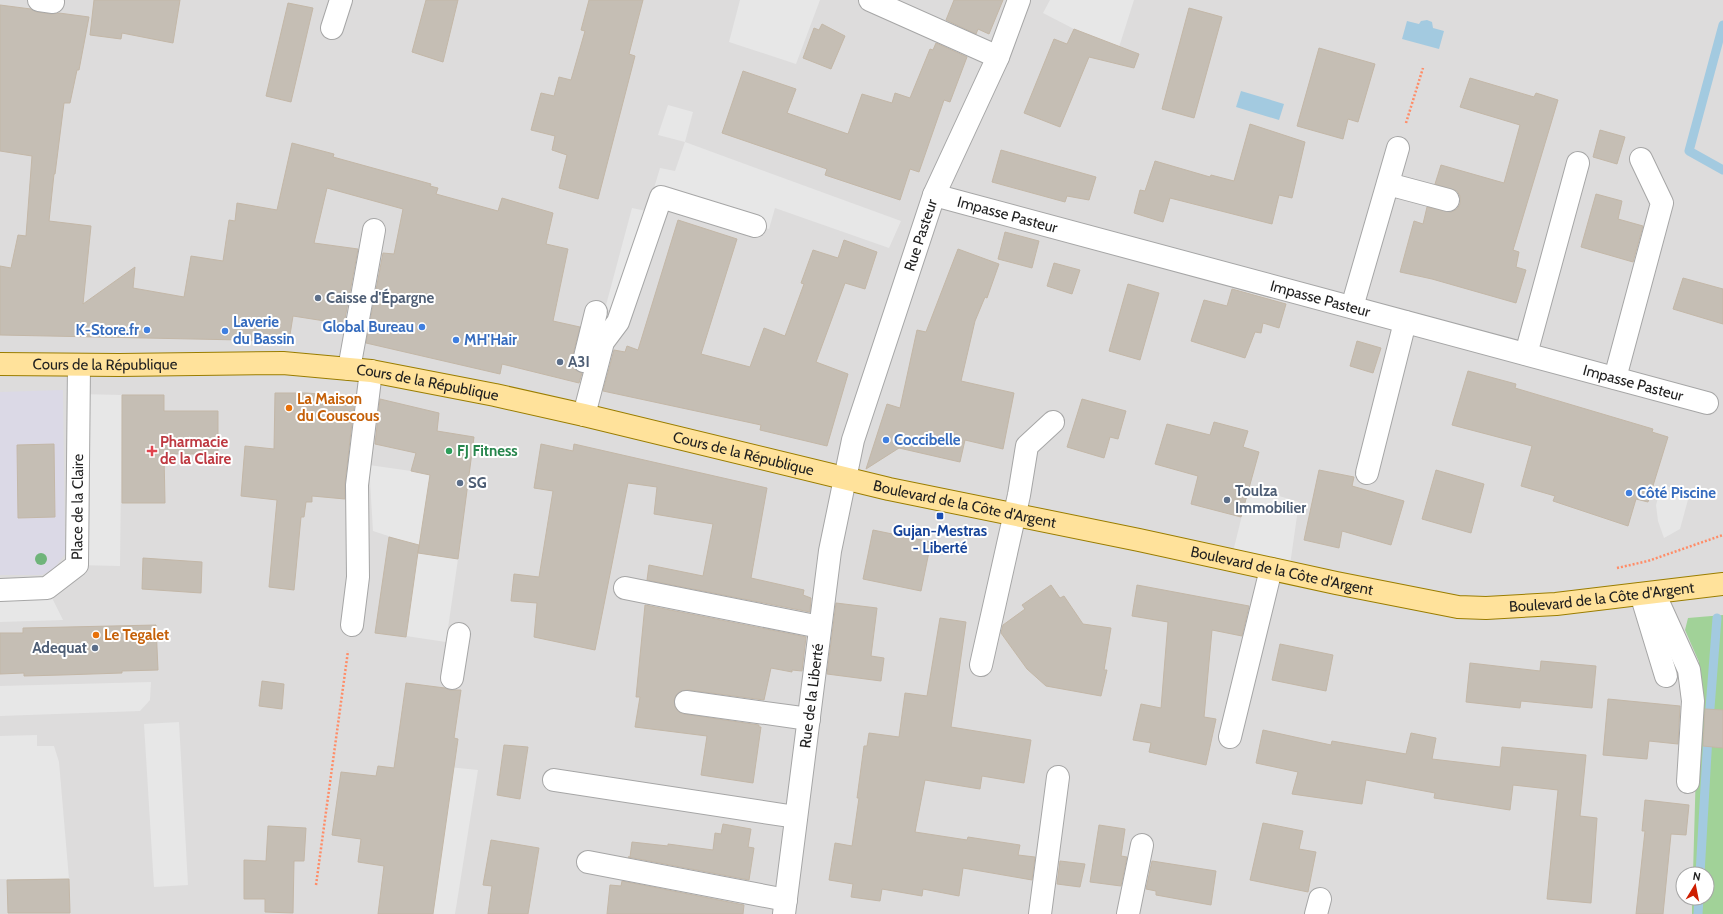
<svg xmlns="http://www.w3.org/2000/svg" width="1723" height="914" font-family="Cabin,sans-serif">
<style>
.residential{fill:#dddcdc;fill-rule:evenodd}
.forest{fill:#a1d298}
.parking{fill:#e7e7e7}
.plaza{fill:#dbd9e6}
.water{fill:#a3cae0}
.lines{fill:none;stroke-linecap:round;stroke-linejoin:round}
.stream{stroke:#a3cae0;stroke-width:9}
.building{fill:#c5beb4;stroke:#c3b7a7}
.minor-casing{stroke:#a6a6a6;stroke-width:24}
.major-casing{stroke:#9a7d00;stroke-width:24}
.path{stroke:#ff8c67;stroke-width:2.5;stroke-dasharray:2 2;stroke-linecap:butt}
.minor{stroke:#fff;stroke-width:22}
.major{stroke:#ffe29b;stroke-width:22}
.tree{fill:#6fb47a}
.service-dot{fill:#5c6f8a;stroke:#fff;stroke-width:1.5}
.shop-dot{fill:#3f7fe0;stroke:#fff;stroke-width:1.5}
.food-dot{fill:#e8710a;stroke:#fff;stroke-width:1.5}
.health-dot{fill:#e0444e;stroke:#fff;stroke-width:1.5}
.leisure-dot{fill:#2e9e5b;stroke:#fff;stroke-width:1.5}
.transit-dot{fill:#1a4fb4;stroke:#fff;stroke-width:1.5}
.labels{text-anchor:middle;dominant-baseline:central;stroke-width:4;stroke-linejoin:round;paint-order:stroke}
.street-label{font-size:15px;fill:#1f1f1f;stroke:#fff}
.service-label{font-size:15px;font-weight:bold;fill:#4e5e75;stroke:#fff;text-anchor:start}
.shop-label{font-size:15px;font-weight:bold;fill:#366cbe;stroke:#fff;text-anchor:start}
.food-label{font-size:15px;font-weight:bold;fill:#c56008;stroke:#fff;text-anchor:start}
.health-label{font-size:15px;font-weight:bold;fill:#be3a42;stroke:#fff;text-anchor:start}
.leisure-label{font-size:15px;font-weight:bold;fill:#27864d;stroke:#fff;text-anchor:start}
.transit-label{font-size:15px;font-weight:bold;fill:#164399;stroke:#fff}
</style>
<rect width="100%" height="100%" fill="#f0eee5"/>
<path class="residential" d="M0 0H1723V914H0ZM1683 874H1707V898H1683Z"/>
<path class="forest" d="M1723 615V914H1692V898H1707V874H1693L1699 662 1685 630 1688 618Z"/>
<path class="parking" d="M740 0H820L796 64 729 42Z
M1050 0H1134L1119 47 1074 29 1043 13Z
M668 105 693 112 685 142 901 221 889 248 775 208 769 229 652 195 660 168 675 171 685 142 658 135Z
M632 208 656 213 621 313 605 309Z
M79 394 122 395 120 566 77 565Z
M369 465 411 471 430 475 419 546 373 531Z
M1662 484 1689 496 1680 529 1664 538 1658 521 1656 505Z
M1249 487 1299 502 1289 572 1231 560Z
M417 553 458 559 446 642 406 636Z
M47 588 63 620 0 622V590Z
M151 682 150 700 140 711 0 716V686Z
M179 722 188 885 154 887 144 724Z
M37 735V746H54L59 762 69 879H0V736Z
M438 766 478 770 455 914H419Z"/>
<path class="plaza" d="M63 390 65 554 54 569 42 575H0V392Z"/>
<path class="water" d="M1427 20 1432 22 1433 28 1444 31 1439 49 1402 39 1407 21 1419 24 1421 21Z
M1241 91 1284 104 1279 120 1236 107Z"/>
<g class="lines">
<path class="stream" d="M1723 25 1689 151 1723 170
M1709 721 1717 618
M1700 874 1708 736
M1698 914 1699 898"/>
</g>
<path class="building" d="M94 0H180L173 43 122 33 121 39 90 35Z
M426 0H458L443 62 412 52Z
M589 0H643L629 54 635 56 598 199 559 188 567 155 552 150 555 136 531 130 541 93 554 96 559 77 571 80 585 31 581 30Z
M954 0H1003L989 34 978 29 976 34 946 20Z
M288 3 313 8 291 102 266 96Z
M0 5 31 9 37 12 51 14 59 13 89 17 79 70H77L70 103H64L55 174H54L49 221 91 226 83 304 135 267 133 288 184 297 191 256 223 261 229 220 235 221 237 203 277 210 292 143 334 154 333 157 431 184 430 186 438 188 436 194 498 211 502 198 553 213 546 244 568 249 553 321 580 327 572 358V364L575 370 582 373 579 383 502 364 500 374 366 343 383 253 394 254 403 209 327 188 314 243 358 249 344 324 293 316 289 341 0 335V266L11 268 18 235 26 236 32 156 0 151Z
M1189 8 1222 17 1194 118 1162 109Z
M822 24 845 36 831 69 803 58 814 28 819 30Z
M1074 29 1139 54 1134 68 1089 57 1060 127 1024 113 1054 39 1067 44Z
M936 43 967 57 950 102 944 100 919 172 910 169 900 200 825 175 827 169 722 133 743 71 796 89 787 113 848 134 862 94 892 103 895 93 910 98 930 49 933 50Z
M1319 48 1375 64 1358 122 1348 119 1343 139 1297 126Z
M1470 78 1534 97 1536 93 1558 100 1513 250 1519 252 1516 267 1526 270 1516 303 1432 279 1400 272 1414 221 1423 224 1427 207 1451 212 1457 209 1460 204V196L1457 191 1435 184 1441 165 1504 183 1520 125 1460 107Z
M1250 124 1305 142 1292 198 1279 195 1272 224 1170 198 1163 222 1134 213 1140 190 1145 191 1155 161 1210 177 1211 175 1234 181Z
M1600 130 1625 137 1617 164 1593 157Z
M1001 150 1096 177 1089 200 1067 196 1065 202 992 182Z
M1596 194 1622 201 1618 219 1643 226 1633 262 1581 247Z
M678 220 737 239 701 354 750 367 764 328 785 336 804 284 801 283 813 250 838 258 844 240 877 252 865 289 845 283 816 362 848 374 827 446 760 430 761 425 603 391 614 350 625 352 627 346 638 350Z
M1005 232 1039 241 1032 268 998 259Z
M958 249 999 264 987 298 985 297 975 321 961 381 1014 393 1003 449 965 440 960 462 899 448 866 469 887 404 900 408 917 330 926 332Z
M1054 263 1080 270 1072 294 1047 286Z
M1683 278 1723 289V324L1673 309Z
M1128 284 1159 293 1140 360 1109 351Z
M1232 289 1286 304 1279 328 1263 323 1261 333 1255 332 1245 358 1191 341 1204 300 1227 306Z
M1357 341 1381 348 1373 373 1350 366Z
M1468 371 1516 384 1515 388 1653 429 1652 432 1668 437 1648 502 1636 499 1628 526 1553 501 1555 496 1521 486 1532 446 1452 425Z
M275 393H307L355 397 345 483V499L312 496V502H306L304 517H301L294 590 269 587 277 500 241 496 245 446 274 449Z
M122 395H164V411H218V454H164L165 503H122Z
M380 399 439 413 437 431 474 437 458 559 418 553 430 475 411 471 416 453 375 444Z
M1082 399 1126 411 1118 439 1110 437 1104 458 1067 447Z
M1214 422 1248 431 1243 447 1259 452 1241 517 1191 504 1198 476 1155 464 1167 424 1210 435Z
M54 444 55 517 18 518 17 445Z
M541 444 573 451 574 444 767 488 751 578 804 590 803 595 811 598 810 612 647 580 649 565 703 576 713 524 654 514 657 487 628 483 595 650 534 637 537 603 511 601 514 574 539 577 553 491 534 488Z
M1319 470 1354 477 1352 486 1404 501 1391 545 1342 531 1339 548 1304 540Z
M1436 470 1484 484 1471 533 1422 519Z
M873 530 931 542 921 591 863 579Z
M389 537 419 545 406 637 375 633Z
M143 558 202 562 201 593 142 589Z
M1051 585 1060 598 1064 596 1083 624 1111 628 1104 670H1107L1101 696 1046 686 1027 669 1001 633 1003 625 1025 609 1022 605Z
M1137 585 1249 606 1242 636 1212 630 1204 717 1216 719 1206 765 1149 752 1151 743 1133 740 1141 704 1161 708 1168 622 1132 616Z
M836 603 877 608 871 656 884 658 881 681 827 674Z
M645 605 806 637 802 671 792 670V672L771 668 764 700 688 690 681 691 676 695 674 700 675 707 679 712 684 714 759 725V727H761L753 783 701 775 707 736 635 727 640 697H636Z
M940 618 966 622 951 727 1031 740 1024 783 982 776 980 789 925 780 915 832 967 840 968 837 1020 845 1018 855 1035 857 1032 880 963 868 959 896 923 889 922 896 882 889 880 901 851 897 853 884 829 880 835 843 852 846 859 798H857L864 746H867L869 733 899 737 905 693 927 696Z
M156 625 158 670 122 671V673L62 675 24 676V673L0 674V633H23V628Z
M1280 644 1333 655 1326 691 1272 680Z
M1541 661 1596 666 1592 708 1521 701 1520 708 1466 702 1470 663 1540 671Z
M262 681 284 684 282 709 259 706Z
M406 683 445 688 450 690H461L454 738 458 739 433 914H378L384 866 358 862 361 839 332 835 341 772 376 776 378 766 394 768Z
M1608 699 1680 706 1678 744 1649 741 1647 759 1603 755Z
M1705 709 1723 710V748L1703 746Z
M1263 730 1331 745 1332 741 1406 754 1411 733 1436 738 1432 759 1500 767 1502 747 1586 755 1580 816 1597 818 1591 903 1547 899 1558 790 1513 785 1510 810 1434 798 1435 793 1366 780 1362 804 1292 794 1298 772 1256 763Z
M504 745 528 747 520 799 497 795Z
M1645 800 1689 805 1686 835 1671 834 1663 914H1636L1645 831H1642Z
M1263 823 1303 831 1299 849 1316 852 1308 892 1250 880Z
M723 824 751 829 748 847 754 848 749 880 628 857H630L632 842 668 846V844L713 850 715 833 721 834Z
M1099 825 1125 829 1121 856 1127 857 1121 886 1090 882Z
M268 826 306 828 304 861H294L293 913 265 912V899H244V860L266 861Z
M491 840 539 848 528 914H488L492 886 483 885Z
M1060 861 1085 864 1080 887 1057 884Z
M1152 861 1216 871 1211 905 1156 895V891L1146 889Z
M69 879 70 913H8L7 880Z
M622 881 744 905 743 914H607L610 885 621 886Z"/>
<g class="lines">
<g class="minor-casing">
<g id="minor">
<path d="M39 0 53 2"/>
<path d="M870 0 998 57"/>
<path d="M332 28 341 0"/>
<path d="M1388 184 1448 200"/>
<path id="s1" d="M934 195 1707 403"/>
<path d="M1352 307 1398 148"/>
<path d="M1526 354 1578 163"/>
<path d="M584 361 596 312"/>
<path d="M349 369 374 230"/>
<path d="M1615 378 1662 203 1641 159"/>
<path d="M584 415 603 342 618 322 661 197 755 226"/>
<path d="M1367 473 1405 322"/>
<path d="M625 588 820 627"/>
<path id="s2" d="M0 590 47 588 77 565 79 365"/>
<path d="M1654 593 1689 670 1693 701 1688 782"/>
<path d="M1641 594 1666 676"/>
<path d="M352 625 358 577 357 485 371 371"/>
<path d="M981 665 1019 495 1027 446 1053 422"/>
<path d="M452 678 459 634"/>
<path d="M686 702 809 719"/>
<path d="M1230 737 1271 569"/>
<path d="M554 780 796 817"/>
<path d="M588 862 786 900"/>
<path id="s3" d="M784 914 830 551 853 440 934 195 998 57 1019 0"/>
<path d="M1040 914 1058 777"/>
<path d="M1128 914 1142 845"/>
<path d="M1316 914 1320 899"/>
</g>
</g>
<g class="major-casing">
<g id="major">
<path id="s4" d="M0 364 119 365 283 363 371 371 495 395 584 415 889 489 1139 540 1336 583 1458 607 1486 608 1556 604 1723 584"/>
</g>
</g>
<path class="path" d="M1406 123 1423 68
M1617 568 1648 561 1723 535
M316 885 348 651"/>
<use href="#minor" class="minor"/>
<use href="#major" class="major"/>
</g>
<circle class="tree" cx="41" cy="559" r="6"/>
<g class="service-dot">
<circle cx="318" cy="298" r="4"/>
<circle cx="560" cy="362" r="4"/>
<circle cx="460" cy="483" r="4"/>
<circle cx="1227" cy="500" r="4"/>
<circle cx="95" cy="648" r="4"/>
</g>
<g class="shop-dot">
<circle cx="422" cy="327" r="4"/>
<circle cx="147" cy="330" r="4"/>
<circle cx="225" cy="331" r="4"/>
<circle cx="456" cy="340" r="4"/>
<circle cx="886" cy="440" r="4"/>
<circle cx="1629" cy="493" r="4"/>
</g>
<g class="food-dot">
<circle cx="289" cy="408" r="4"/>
<circle cx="96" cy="635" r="4"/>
</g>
<path class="health-dot" d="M150 445h4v4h4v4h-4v4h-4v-4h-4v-4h4z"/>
<circle class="leisure-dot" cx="449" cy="451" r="4"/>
<rect class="transit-dot" x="936" y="512" width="8" height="8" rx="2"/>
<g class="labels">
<g class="street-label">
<text stroke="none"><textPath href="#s1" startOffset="76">Impasse Pasteur</textPath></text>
<text stroke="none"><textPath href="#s3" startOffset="695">Rue Pasteur</textPath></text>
<text stroke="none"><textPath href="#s1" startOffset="400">Impasse Pasteur</textPath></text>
<text stroke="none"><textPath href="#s4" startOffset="105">Cours de la République</textPath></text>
<text stroke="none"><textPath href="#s4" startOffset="429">Cours de la République</textPath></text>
<text stroke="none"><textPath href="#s1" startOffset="724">Impasse Pasteur</textPath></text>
<text stroke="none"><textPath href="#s4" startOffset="753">Cours de la République</textPath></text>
<text stroke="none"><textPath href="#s4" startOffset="980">Boulevard de la Côte d'Argent</textPath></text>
<text stroke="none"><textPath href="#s2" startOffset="143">Place de la Claire</textPath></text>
<text stroke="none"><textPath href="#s4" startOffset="1304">Boulevard de la Côte d'Argent</textPath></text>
<text stroke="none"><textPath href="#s4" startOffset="1628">Boulevard de la Côte d'Argent</textPath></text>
<text stroke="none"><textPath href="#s3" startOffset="220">Rue de la Liberté</textPath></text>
</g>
<g class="service-label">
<text x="326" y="298">Caisse d'Épargne</text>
<text x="568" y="362">A3I</text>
<text x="468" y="483">SG</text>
<text x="1235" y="491">Toulza<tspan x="1235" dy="17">Immobilier</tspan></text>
<text x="87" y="648" text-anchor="end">Adequat</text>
</g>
<g class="shop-label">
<text x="233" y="322">Laverie<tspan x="233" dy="17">du Bassin</tspan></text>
<text x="414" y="327" text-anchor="end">Global Bureau</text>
<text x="139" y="330" text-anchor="end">K-Store.fr</text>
<text x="464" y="340">MH'Hair</text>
<text x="894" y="440">Coccibelle</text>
<text x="1637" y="493">Côté Piscine</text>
</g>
<g class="food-label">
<text x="297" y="399">La Maison<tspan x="297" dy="17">du Couscous</tspan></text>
<text x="104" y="635">Le Tegalet</text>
</g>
<g class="health-label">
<text x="160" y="442">Pharmacie<tspan x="160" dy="17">de la Claire</tspan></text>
</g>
<g class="leisure-label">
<text x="457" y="451">FJ Fitness</text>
</g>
<g class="transit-label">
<text x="940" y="531">Gujan-Mestras<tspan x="940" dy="17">- Liberté</tspan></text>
</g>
</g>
<g transform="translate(1695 886) rotate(10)"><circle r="19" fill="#ffffff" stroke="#a5a5a5"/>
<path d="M0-3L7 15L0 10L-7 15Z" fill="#ce1d00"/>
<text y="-6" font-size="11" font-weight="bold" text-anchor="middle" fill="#1f1f1f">N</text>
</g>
</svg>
